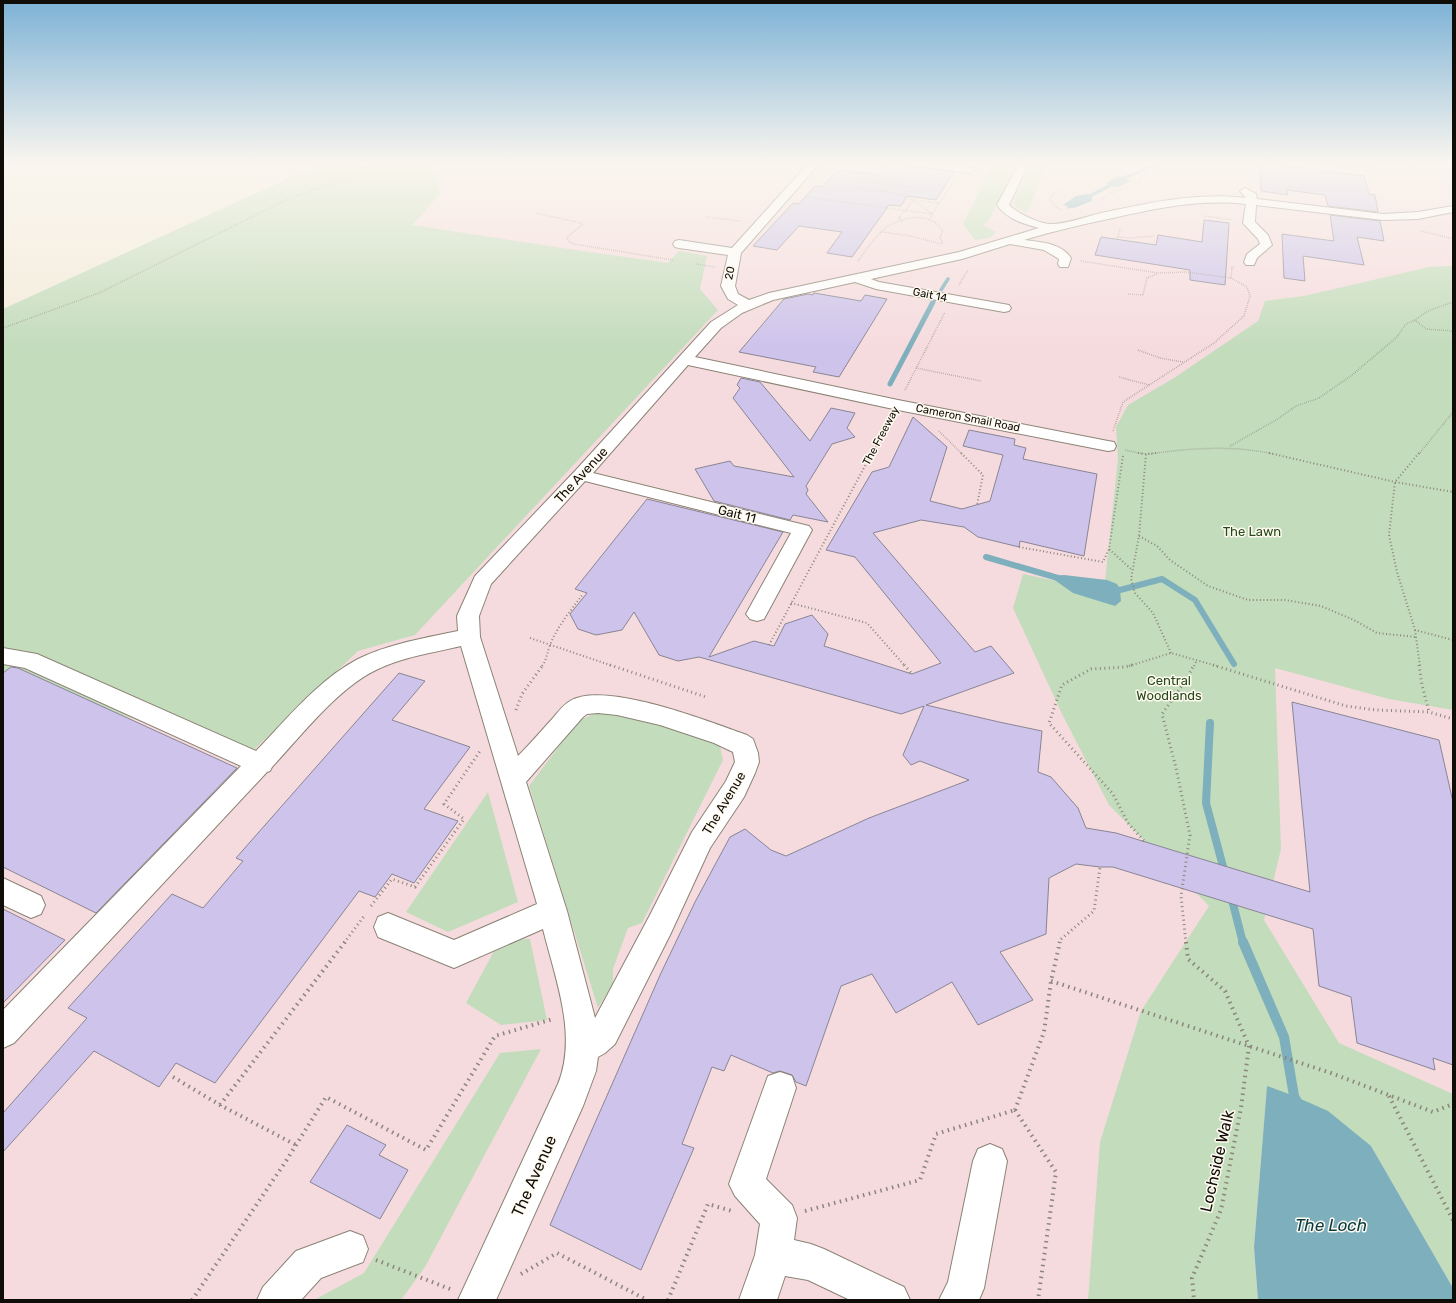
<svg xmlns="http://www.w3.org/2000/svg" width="1456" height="1303" font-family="Rubik,sans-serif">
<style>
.education{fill:#f6dbde}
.green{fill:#c3dcbc}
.water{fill:#7dafbc}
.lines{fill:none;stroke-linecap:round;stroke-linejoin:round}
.stream-far4{stroke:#7dafbc;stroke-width:3.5}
.stream-far3{stroke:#7dafbc;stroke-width:5}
.stream-far2{stroke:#7dafbc;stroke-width:6}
.stream-far1{stroke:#7dafbc;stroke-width:8}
.stream{stroke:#7dafbc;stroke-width:10}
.building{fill:#cec3eb;stroke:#898594}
.minor-casing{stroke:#8b8375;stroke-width:2}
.path-far3{stroke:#8b867b;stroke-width:1.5;stroke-dasharray:0.5 1.5;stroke-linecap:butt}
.path-far2{stroke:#8b867b;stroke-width:2;stroke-dasharray:1 2.5;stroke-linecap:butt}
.path-far1{stroke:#8b867b;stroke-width:3;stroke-dasharray:1 3.5;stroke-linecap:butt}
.path{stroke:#8b867b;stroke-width:4;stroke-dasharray:1.5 4.5;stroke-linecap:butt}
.minor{fill:#fff;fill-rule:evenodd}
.labels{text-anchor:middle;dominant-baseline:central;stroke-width:3;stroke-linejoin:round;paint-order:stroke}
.far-street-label{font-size:11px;fill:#100d08;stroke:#fffaf0}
.street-label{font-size:13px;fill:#100d08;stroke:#fffaf0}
.park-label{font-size:13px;fill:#25491a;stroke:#fffaf0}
.near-street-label{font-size:16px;fill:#100d08;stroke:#fffaf0}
.near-water-label{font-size:17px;font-style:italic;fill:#093943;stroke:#fffaf0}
</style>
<rect width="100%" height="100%" fill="#f4ecdc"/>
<path class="education" d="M316 165H1437L1453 167V1300H3V316Z"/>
<path class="green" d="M318 165H430L441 193 412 225 562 248 668 263 679 251 707 256 700 289 718 310 415 635 358 651 245 758 3 673V309Z
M993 165H1015L988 222 983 225 996 232 990 238 975 240 963 224Z
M1030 165H1047L1027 213 1017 208 1013 203Z
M1319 165H1375L1373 172Z
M1453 266V710L1389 699 1275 668 1281 849 1264 920 1339 1043 1453 1094V1288L1371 1146 1267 1087 1254 1247 1258 1300H1088L1100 1142 1141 1011 1209 906 1109 805 1063 716 1013 608 1023 574 1104 591 1118 459 1116 427 1128 405 1174 378 1258 321 1265 301 1304 296 1429 267Z
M618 711 720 746 723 760 642 923 628 928 613 969V983L598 1008 529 786 578 721 596 713Z
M488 792 518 902 448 932 406 912Z
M530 939 547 1020 501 1025 466 1003 500 940Z
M541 1049 425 1267 401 1300H314L364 1273 500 1053Z"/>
<path class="water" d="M1118 176 1126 177 1130 181 1119 187 1109 186 1106 183Z
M1086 194 1090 195 1092 197V201L1074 208 1063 205 1076 196Z
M1064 575 1107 580 1117 584 1120 590 1121 601 1115 606 1073 593 1049 576Z
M1267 1086 1294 1096 1328 1111 1371 1146 1453 1288V1300H1258L1254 1247Z"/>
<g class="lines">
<path class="stream-far4" d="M1069 207 1126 177 1156 165
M941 290 948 279"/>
<path class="stream-far3" d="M890 384 933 302"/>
<path class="stream-far2" d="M986 557 1058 578
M1111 588 1120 590 1162 579 1195 600 1234 664"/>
<path class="stream-far1" d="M1210 723 1206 803 1225 874
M1231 896 1243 943"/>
<path class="stream" d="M1243 942 1284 1037 1294 1096 1298 1104"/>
</g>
<path class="building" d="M886 165H902L954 172 936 200 907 196 901 206 889 205 852 257 827 253 842 232 799 226 777 250 753 246 793 203 799 204 815 186 822 187 838 170 878 175Z
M1260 165H1275L1364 176 1369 194 1375 195 1378 212 1328 206 1325 195 1287 190 1288 195 1261 191Z
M1330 215 1380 221 1384 241 1357 237 1364 265 1303 256 1305 281 1284 278 1282 234 1334 241Z
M1204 220 1229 223 1225 285 1190 280V270L1095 255 1101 237 1156 245 1158 235 1202 242Z
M814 293 861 301 865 295 887 299 839 377 813 372 816 367 739 352 784 299 808 294 813 295Z
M741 378 760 382 810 441 831 408 855 413 847 428 855 437 832 444 806 486 808 490 806 494 828 522 793 515 790 520 714 501 695 469 730 461 734 466 794 477 733 398 740 388 737 385Z
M913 417 947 447 930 501 962 509 990 501 1003 455 963 446 969 430 1015 439 1014 445 1026 448 1023 459 1097 474 1084 556 1020 541 1019 547 978 537 964 527 921 520 873 533 975 652 991 646 1014 673 926 705 999 722 1042 731 1038 772 1051 777 1078 808 1086 828 1116 833 1310 892 1292 702 1439 740 1453 802V1065L1433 1058 1435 1070 1357 1043 1351 997 1319 986 1313 929 1113 867H1100L1076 864 1049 878 1046 934 1000 952 1033 1000 978 1025 952 982 896 1013 872 974 841 986 806 1086 796 1082 792 1075 780 1071 773 1073 731 1055 724 1071 712 1067 682 1144 694 1148 641 1270 550 1225 661 973 695 902 730 837 745 829 771 850 786 856 869 818 969 780 920 761 911 765 903 755 924 706 901 714 699 657 678 661 659 655 634 612 622 630 596 635 578 629 570 614 587 593 575 589 647 499 783 532 709 657 754 641 774 646 785 624 812 615 828 634 824 646 912 674 941 663 855 557 826 550 872 472 889 467Z
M11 667 18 668 237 768 96 913 3 867V673Z
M399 673 425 681 392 720 470 747 424 809 458 821 414 883 392 874 375 897 359 891 215 1083 176 1063 159 1087 94 1051 3 1152V1113L87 1018 68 1008 172 894 203 908 243 861 236 858Z
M3 909 65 940 3 1003Z
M347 1125 386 1145 379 1155 408 1170 380 1219 310 1182Z"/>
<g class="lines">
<g class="minor-casing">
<path id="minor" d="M807 165H818L741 253 735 286 738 294 749 300 769 293 959 252 1039 228C1023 224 1007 219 997 205L1018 165H1028L1009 205C1017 213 1041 225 1053 224 1069 223 1085 217 1101 213 1149 203 1196 192 1246 198L1240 191 1245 188 1256 194 1257 199 1383 214 1418 212 1453 206V212L1418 219 1383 220 1256 205 1255 222 1268 235 1272 245 1257 258 1254 265H1246L1244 262 1247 254 1260 244 1258 239 1243 223 1246 204C1200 199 1157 208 1113 218 1083 224 1054 231 1024 240 1041 242 1061 243 1071 258L1068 267H1060L1058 264 1059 259 1044 250 1010 244 962 259 871 279 879 282 1009 305 1011 308 1009 311 1004 312 876 289 855 282 773 300 742 313 721 328 695 357 898 400 1108 441 1114 442 1116 446 1114 450 1108 451 898 410 688 365 593 473 809 526 812 530 764 619 757 621 750 619 746 614 791 533 585 481 491 584 479 616 480 637 518 756C530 744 541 731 553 718 558 712 563 705 570 701 604 680 710 722 747 735L753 739 758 753 759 762 755 773 744 797 710 848 670 935 615 1044 605 1053 598 1057 596 1071 583 1106 496 1300H458L558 1084C578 1035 555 978 543 929L454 968 378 937 374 927 378 917 388 913 454 940 537 904 461 646C432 653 402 657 376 670 338 688 301 736 272 767L270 771 267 772 14 1043 3 1048V1010L241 766 25 668 3 664V648L37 654 256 751C287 719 318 680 358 659 388 644 425 638 458 631L457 616 475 576 575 471 711 322 738 305 728 299 721 286 728 255 679 248 675 247 673 244 675 241 679 240 732 248ZM598 713 617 715 660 725 714 743 733 752 735 762 726 781 692 832 650 915 595 1018 567 911 526 782 583 717 587 714Z
M928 165H959L974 168 975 170 970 173 933 168Z
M3 878 41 896 45 905 41 914 31 918 3 905Z
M780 1072 792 1076 796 1088 766 1179 792 1205 797 1218 794 1240 811 1244 824 1249 904 1287 910 1300H850L808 1280 785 1276 777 1300H739L755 1255 760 1224 735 1196 729 1184 768 1076Z
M990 1144 1002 1149 1007 1161 984 1288 979 1300H939L948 1282 973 1161 978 1149Z
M350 1231 363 1236 368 1249 363 1262 321 1278 301 1300H257L263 1287 296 1251Z"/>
</g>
<path class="path-far3" d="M1397 165 1453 172
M828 168 865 172
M1436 170 1441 167V165
M1415 171 1429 170
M865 172 893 180 886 192 852 187Z
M893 180 907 184
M859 181 911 187
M1060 191 1054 193 1050 199 1056 207 1063 211
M886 192C907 195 916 201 932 214L930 218
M806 197 932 214 953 183
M1101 200 1108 194 1139 183 1142 180 1141 177C1148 169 1160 172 1168 165
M536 213 581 223 582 225 567 237 568 241 574 244 673 260
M1204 216 1233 220
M706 217 741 221
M902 221 899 218 914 200 939 203
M1120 229 1118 237 1130 238 1155 236
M1421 231 1453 239
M882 232 911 236 941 244
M858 261C866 250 874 238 884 229 901 216 931 211 943 231L940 237 943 244
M1081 261 1158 273 1186 272 1231 278
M696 264 715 267
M959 285 968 270
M1128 294 1143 295 1147 278 1157 274
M1453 302 1428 311 1415 320 1426 329 1453 331
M3 328 99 293 290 198 341 181 368 165
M1138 350 1160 358 1183 362
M916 368 981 381
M1119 377 1149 385
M905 390 945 312
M939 431 962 454
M1113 431 1123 402 1214 343 1244 316 1250 296 1247 287 1231 278 1232 268 1234 267
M1230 446 1276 420 1296 406 1319 398 1352 375 1397 337 1406 324 1415 320
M1125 450 1144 454
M872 454 890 419
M1149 454C1191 448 1232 445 1274 454
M1419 454 1453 412"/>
<path class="path-far2" d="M961 453 983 475 977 505
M1138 453 1146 454
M1156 453 1146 454 1139 536 1131 579 1135 593 1153 613 1171 653
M1269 453 1395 482 1453 492
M1419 453 1395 482 1389 535 1397 572 1415 630 1453 640
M1123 456 1109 549 1131 569
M1139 536 1157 546 1170 560 1208 586 1248 600H1285L1321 606 1354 620 1377 633 1416 637
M1019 547 1103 562 1109 549
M791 603 867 623 905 666
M1415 630 1420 666
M530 638 613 666
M769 645 872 453
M542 666C547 659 547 653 550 645 557 627 571 610 583 594
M1129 666 1171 653 1217 666
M1194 666 1197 660"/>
<path class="path-far1" d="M610 665 706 697
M904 665 912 674
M1132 665 1125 667 1091 669 1062 685 1049 723 1113 794 1128 823 1144 841
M1213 665 1346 706 1376 710 1429 712 1453 719
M1419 665 1422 685 1429 712
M516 710 522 694 543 665
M371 906 392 879 415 887 464 819 444 804 480 751
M344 943 365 915
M1059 943 1060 940 1094 911 1100 867
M1186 943 1181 896 1190 835 1176 768 1162 714 1186 680 1194 665"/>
<path class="path" d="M1186 942 1188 959 1225 991 1249 1046 1241 1108 1221 1210 1192 1278 1194 1300
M1051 981 1331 1073 1433 1112 1453 1104
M173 1077 220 1105 296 1145
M1389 1096 1453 1220
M220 1105 345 942
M1015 1110 1044 1032 1051 981 1060 942
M1015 1110 1056 1172 1038 1300
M805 1211 920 1180 936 1134 1015 1110
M376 1260 450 1289
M521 1274 557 1253 647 1300
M192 1300 286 1161 326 1097 426 1150 495 1036 553 1019
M668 1300 708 1204 732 1211"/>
<use href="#minor" class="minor"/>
</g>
<linearGradient id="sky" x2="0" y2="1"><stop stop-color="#7db2d6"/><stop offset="0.47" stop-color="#faf6ef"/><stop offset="1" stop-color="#faf6ef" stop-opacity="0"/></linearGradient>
<rect width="1456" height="348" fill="url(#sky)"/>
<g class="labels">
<g class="far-street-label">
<text transform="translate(730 273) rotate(-78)">20</text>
<text transform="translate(930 295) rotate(11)">Gait 14</text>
<text transform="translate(968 418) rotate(11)">Cameron Smail Road</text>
<text transform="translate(881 436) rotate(-62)">The Freeway</text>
</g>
<g class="street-label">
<text transform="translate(581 475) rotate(-47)">The Avenue</text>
<text transform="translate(737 514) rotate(14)">Gait 11</text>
<text transform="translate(724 803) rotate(-59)">The Avenue</text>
</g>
<g class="park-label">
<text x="1252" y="531">The Lawn</text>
<text x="1169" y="680">Central<tspan x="1169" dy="15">Woodlands</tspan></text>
</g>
<g class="near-street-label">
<text transform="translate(1217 1161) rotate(-77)">Lochside Walk</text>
<text transform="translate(534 1176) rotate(-66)">The Avenue</text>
</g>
<g class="near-water-label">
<text x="1331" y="1225">The Loch</text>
</g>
</g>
<rect width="1456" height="1303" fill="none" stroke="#100d08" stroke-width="8"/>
</svg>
